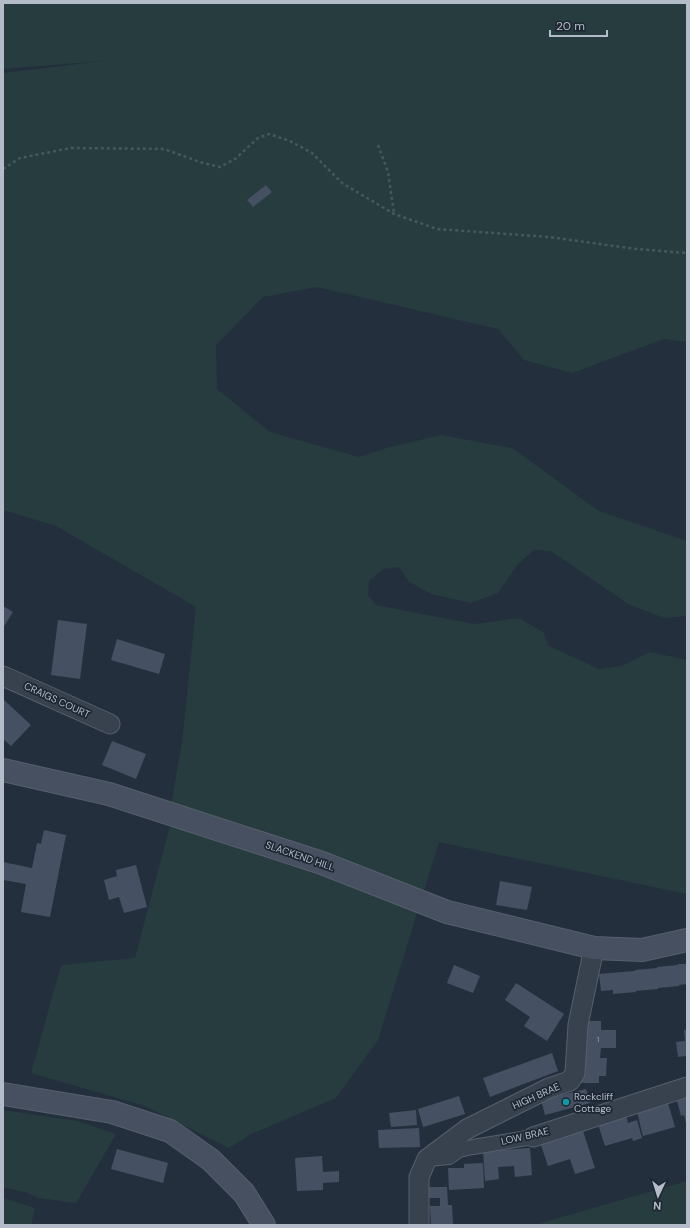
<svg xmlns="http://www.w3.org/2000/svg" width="690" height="1228" font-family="'DM Sans',sans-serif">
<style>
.green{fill:#263c3f}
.building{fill:#455162}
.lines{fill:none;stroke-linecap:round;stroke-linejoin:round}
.pedestrian-casing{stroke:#565f6c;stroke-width:16}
.minor-casing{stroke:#565f6c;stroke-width:21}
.secondary-casing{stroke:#565f6c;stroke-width:24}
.path{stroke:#44595c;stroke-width:2.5;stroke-dasharray:3 3;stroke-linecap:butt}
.pedestrian{stroke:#38414e;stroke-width:14}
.minor{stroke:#38414e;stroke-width:19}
.secondary{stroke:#465061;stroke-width:22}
.culture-dot{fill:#0f9aa8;stroke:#1d2633;stroke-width:1.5}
.labels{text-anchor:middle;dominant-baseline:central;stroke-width:3.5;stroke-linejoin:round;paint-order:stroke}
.number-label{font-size:8px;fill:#98a1af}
.street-label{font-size:10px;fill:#b4bcc9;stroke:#1d2633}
.poi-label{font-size:10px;fill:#b4bcc9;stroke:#1d2633;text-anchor:start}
</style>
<rect width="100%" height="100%" fill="#242f3e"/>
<path class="green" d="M3 3H687V342L664 339 572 373 524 360 498 329 317 287 263 297 216 345 217 389 270 432 359 457 390 447 441 435 512 448 599 511 687 541V616L664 618 628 604 551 551 534 550 517 565 498 593 471 603 431 594 408 581 399 567 383 569 369 581 368 595 376 605 474 624 519 618 543 632 549 646 599 669 622 666 650 652 687 660V894L439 842 378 1040 336 1098 251 1134 229 1148 145 1106 31 1073 61 965 135 958 173 814 171 805 182 742 196 607 56 526 3 510V73L103 61 3 69Z
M3 1110 77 1121 116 1134 76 1203 38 1198 28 1193 3 1187Z
M687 1181V1225H534Z
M3 1198 35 1208 31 1225H3Z"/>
<path class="building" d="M266 185 272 192 253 207 247 200Z
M3 606 13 612 3 628Z
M58 620 87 624 80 679 51 675Z
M117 639 165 654 159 674 111 660Z
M3 699 31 725 11 746 3 739Z
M112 741 146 754 136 779 102 765Z
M44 830 66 835 50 917 21 912 26 884 3 880V862L32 868 37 843 41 844Z
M136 865 147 907 124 913 119 897 109 900 104 880 117 876 116 870Z
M500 881 532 887 527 910 496 905Z
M678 964H687V984L679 985V986L658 988V989L636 991V992L613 994V990L601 991 599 974 635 971V970L657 968V967L678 965Z
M454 965 480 976 473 993 447 983Z
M516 983 564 1014 547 1041 524 1026 530 1017 505 1000Z
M581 1021H601V1030H616V1048H601L600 1058H607L606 1076H599V1083H581Z
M684 1030H687V1056L678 1057 676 1042 685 1041Z
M552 1053 558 1071 490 1097 483 1078Z
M586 1089 590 1103 545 1115 541 1100Z
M687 1094V1123H686L684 1115 681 1116 676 1097Z
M459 1096 465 1114 423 1127 418 1109Z
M668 1103 675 1127 643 1136 637 1112Z
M416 1110 417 1125 391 1127 389 1113Z
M626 1115 628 1123 637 1120 642 1138 633 1141 632 1138 605 1146 598 1124Z
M419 1128 420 1147 379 1148 378 1130Z
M583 1131 595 1168 575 1174 570 1159 548 1166 541 1145Z
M530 1148 532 1175 515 1177 514 1166 498 1167 499 1179 485 1181 483 1151Z
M117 1149 168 1163 163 1183 111 1169Z
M322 1156 323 1172 339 1171V1182L323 1183V1190L297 1191 295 1158Z
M483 1163 484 1188 449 1190 448 1168H464V1164Z
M427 1187H447L448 1205H452L453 1225H431L430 1206H440V1198H428Z"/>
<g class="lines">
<g class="pedestrian-casing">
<path id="pedestrian" d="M428 1159 449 1157 459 1150 473 1147 533 1137"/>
</g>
<g class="minor-casing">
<path id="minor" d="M3 676 110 724
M533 1137 687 1087
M419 1225V1177L427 1159 467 1129 549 1088 570 1081 575 1073 578 1025 594 948"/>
</g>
<g class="secondary-casing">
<path id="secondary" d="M3 770 109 794 322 863 447 912 594 948 642 950 687 940
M3 1094 112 1112 170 1131 211 1160 244 1193 264 1225"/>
</g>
<path class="path" d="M378 145 388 172 394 213
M3 169 20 158 71 148 164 149 203 163 220 167 235 159 258 138 269 134 290 141 312 153 342 183 394 214 437 229 549 237 636 249 687 253"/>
<use href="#pedestrian" class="pedestrian"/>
<use href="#minor" class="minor"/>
<use href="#secondary" class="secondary"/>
</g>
<circle class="culture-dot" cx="566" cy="1102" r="4"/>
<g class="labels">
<g class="number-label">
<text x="598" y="1039">1</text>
</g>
<g class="street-label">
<text transform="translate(57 700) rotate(25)">CRAIGS COURT</text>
<text transform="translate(300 856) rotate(19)">SLACKEND HILL</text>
<text transform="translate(536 1096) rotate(-24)">HIGH BRAE</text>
<text transform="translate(525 1136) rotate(-13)">LOW BRAE</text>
</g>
<g class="poi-label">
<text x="574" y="1096">Rockcliff<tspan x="574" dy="12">Cottage</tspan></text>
</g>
</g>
<rect width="690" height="1228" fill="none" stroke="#b4bcc9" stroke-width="8"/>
<g transform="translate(658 1196) rotate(184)" stroke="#1d2633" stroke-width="3" paint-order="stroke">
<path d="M0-3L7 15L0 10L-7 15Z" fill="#b4bcc9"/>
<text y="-6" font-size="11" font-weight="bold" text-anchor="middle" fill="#b4bcc9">N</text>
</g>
<path d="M550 30v6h57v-6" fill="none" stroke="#b4bcc9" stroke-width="2"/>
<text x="556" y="30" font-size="12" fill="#b4bcc9" stroke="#1d2633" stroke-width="3" paint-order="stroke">20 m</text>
</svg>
